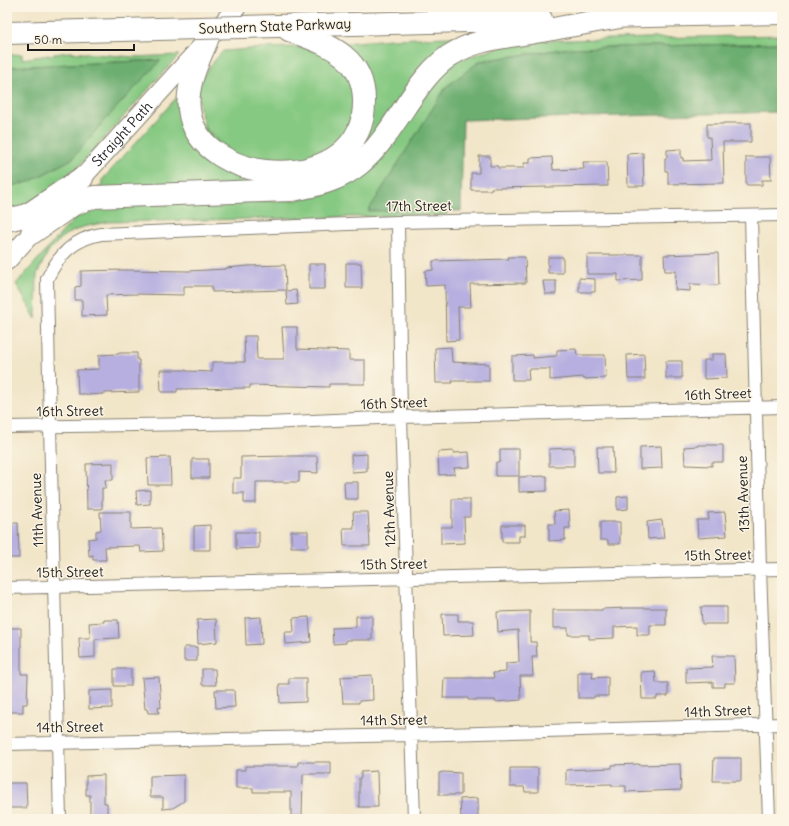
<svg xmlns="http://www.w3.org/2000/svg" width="789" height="826" font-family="Delius,sans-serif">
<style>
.green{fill:#86c982;stroke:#51724f}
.forest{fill:#6cad70;stroke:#446446}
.building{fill:#b6afe0}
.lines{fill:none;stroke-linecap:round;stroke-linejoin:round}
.minor-casing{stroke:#878172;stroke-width:14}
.secondary-casing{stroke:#878172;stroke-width:20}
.motorway-casing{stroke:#878172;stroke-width:24}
.minor{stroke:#fff;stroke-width:12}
.secondary{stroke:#fff;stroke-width:18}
.motorway{stroke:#fff;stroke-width:22}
.motorway-bridge-casing{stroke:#878172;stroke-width:24;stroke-linecap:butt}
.motorway-bridge{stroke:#fff;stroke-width:22}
.labels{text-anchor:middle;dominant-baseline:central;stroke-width:3;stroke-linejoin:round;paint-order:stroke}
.street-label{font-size:14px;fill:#1c1c1c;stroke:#fcf5e5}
</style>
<rect width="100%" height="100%" fill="#fcf5e5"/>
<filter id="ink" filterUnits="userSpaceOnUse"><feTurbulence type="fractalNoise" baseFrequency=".025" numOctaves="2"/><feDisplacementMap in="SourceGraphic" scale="8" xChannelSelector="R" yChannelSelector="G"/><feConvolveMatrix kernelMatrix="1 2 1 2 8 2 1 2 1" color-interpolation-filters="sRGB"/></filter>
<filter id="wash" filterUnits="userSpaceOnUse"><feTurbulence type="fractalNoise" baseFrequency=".012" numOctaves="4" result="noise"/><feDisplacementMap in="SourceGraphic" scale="16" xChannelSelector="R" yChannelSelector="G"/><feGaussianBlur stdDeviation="0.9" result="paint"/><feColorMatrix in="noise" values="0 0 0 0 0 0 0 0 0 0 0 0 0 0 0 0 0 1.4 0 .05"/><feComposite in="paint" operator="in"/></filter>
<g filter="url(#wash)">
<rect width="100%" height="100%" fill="#f2e6c9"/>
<path class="green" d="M782 35V43L570 48 480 61 446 87 448 209 446 215 107 222 83 227 65 235 49 250 37 274 36 319 16 284 75 218 84 214 83 209 93 206 296 200 328 193 358 177 434 83 458 60 520 41Z
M480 36 377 140 365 134 344 43 391 39Z
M297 47 324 52 344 67 358 91 344 144 286 168 245 161 209 140C203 119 191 94 205 73 210 65 217 58 223 51L262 48Z
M69 52 133 57 179 55 54 194 7 214V187L29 182 72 159 102 123 160 60 7 67V55L22 54V59Z
M186 87 180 104 259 179V188L97 190 101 185H104L102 180Z"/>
<path class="forest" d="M782 43V112L463 120 461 211H368L446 87 480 61 570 48Z
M161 60 102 123 72 159 29 182 7 187V67Z"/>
<g id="blocks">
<path class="building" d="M723 123H751V142H723L724 183 668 184V171H665V158H667V150L681 149V158H683V161L711 160 710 137H707V124H723Z
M643 153 644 186H628L627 154Z
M479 156H490V166H498V168H524V163H530V158L552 157 553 170 584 169 583 162H607L608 186 491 188V190H471V173H479Z
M746 157H770L771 180H762V185H746Z
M718 253 719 285 690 284V291L675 290 676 271H665L664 255Z
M587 255H642V280L618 281V274H587Z
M508 257H525L526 283 470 284 471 307H458L459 340 446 341 445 285 426 286 425 271 433 270V261L509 259Z
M548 257H563V273H548Z
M346 263H361L362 288H346Z
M309 264H325V289H309Z
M285 265 286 290 212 292V286H184V295L136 294 106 295 107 315 82 316V300H75V287L81 286V271L124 270 188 271 226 269V268L248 266Z
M579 278 595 279V292H579Z
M543 281H556V294H545Z
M296 290 298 304 287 305 286 291Z
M282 327H297V349L349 351V360H365V384H329V387L250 385V388L177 389V392H161L160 370H186V371L212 372V362H245L244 336H256L257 359H284Z
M451 347 452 362 489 364V381H452L453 383H436L435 348Z
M576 349 577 355H605L606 378 583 379V377L550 380V369H528L529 380H512V356L533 355V358L556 356 557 354V350Z
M119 353H137V360H139V392L103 393V394L87 395V394H78L77 370 99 369V355L119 354Z
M644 354 645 379H628L627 355Z
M712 354H726L727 378 704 379V360H712Z
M666 361H682V378H666Z
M698 445H723V462H712V466L685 465 684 447 698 446Z
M661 446 662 468 640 469V447Z
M597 447H613L614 473H598Z
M574 448V466H549V449Z
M500 449H519V476H496V462H500Z
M454 451V453L469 452 470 467 454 468 455 474 439 475 438 452Z
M367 454V471L352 472 351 455Z
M290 456H317L318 473 299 472V482H256V503H244V493H233V478H241V457Z
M170 457 171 485H148L147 458Z
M192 459H209V478H192Z
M113 463V480H105L106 488H102V509H87L86 464Z
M547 476V491L519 492V477Z
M344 482H358V499H345Z
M150 490V504L137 505 136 491Z
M628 496V509L617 510V497Z
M452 499H470V517H464L465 543 441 544V527H452Z
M569 510 570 528H565V540L549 541V524H555L554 511Z
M100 512H131V529L161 528 163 551 141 552 140 546 105 547 106 560H93V555L89 556 88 539 96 538V531L101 530Z
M353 512H368L370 546H344L343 528H354Z
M725 512 727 536 698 538 697 520H709L708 513Z
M662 520 664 538 648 539 647 522Z
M600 522H620V544H608V540H600Z
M7 523H18L19 558H7Z
M210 525V550H194V526Z
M502 525H525V536H519V542H502Z
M291 531H308V547H291Z
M236 532H259V548L236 549Z
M701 607H727V624H702Z
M626 608H666V625H650V635H637V626L614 627V638L589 639V635H568V628H553V610H602V609Z
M530 611V642H536L537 657H532L533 676H520L521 700 495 702V700H468V698H443L444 678H494L493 673 506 672V663L519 662 518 630 498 632 497 612Z
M442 614H458V621H473L474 635 443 636Z
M356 616H372V640H346V643L333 644 332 628 356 627Z
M261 617 262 644 246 645 245 618Z
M309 617 311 642 286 644 285 632H294L293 618Z
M216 619 217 642 198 644 197 620Z
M104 620H118L119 638 95 639V657L80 658 79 638H90L89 623 104 622Z
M7 628H21V674H28L27 704H23V712H7Z
M184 647H197V661H184Z
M712 656H734L735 683H725V687H713V682L686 683V668L713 667Z
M114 669H131V686H114Z
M202 669H215L216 685H202Z
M655 671 656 683H668V696H657V699H642L641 672Z
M578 672H593L592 678 608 677V696H594V698H578Z
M372 675 373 700 359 701V703H343L341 677Z
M159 677 161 708 158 707 159 713H148L147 709H145L142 678Z
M289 678H306V702L280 703 279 684H289Z
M112 690V708L89 709V691Z
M215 690H234L235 707 216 708Z
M714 758H741V781H713Z
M298 762H331V774H303L302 816H291V792H253V788H236V770H245V766H298Z
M639 764V765L680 764 681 790 626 792V786H612V784L566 785V770L612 768V765Z
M510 768H538V792H525L524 787H510Z
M377 771 378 807H359V778H361V772Z
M443 772 461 773V795H439V773Z
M104 775V803H107V817H90V795H86V776Z
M184 775V801L173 808 163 809V797H150V776Z
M7 783H26L27 808H8Z
M478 798V819H461L460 799Z"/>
</g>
</g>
<g filter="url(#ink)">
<use href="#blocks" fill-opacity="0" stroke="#878172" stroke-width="1"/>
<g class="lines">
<g class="minor-casing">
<path id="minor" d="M751 216 760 569 769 819
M398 222 401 417 414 819
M7 427 268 423 401 417 782 407
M7 588 782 569
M7 744 411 735 782 724
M60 819 50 427 47 279C59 255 73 239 101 234L398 222 782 215"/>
</g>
<g class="secondary-casing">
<g id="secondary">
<path id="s1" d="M73 188 237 7"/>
<path d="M7 261 41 223"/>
</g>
</g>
<g class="motorway-casing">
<path id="motorway" d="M605 17 782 13
M277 26 541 19
M7 33 158 29
M207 40C198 62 186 85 189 109 198 190 366 198 364 101 364 54 325 44 289 30
M7 220 24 216 32 212 82 178
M32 233 74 204 94 197 291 190C359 180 373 155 409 101 420 85 432 68 449 56 475 39 501 38 530 33 560 28 590 22 620 17"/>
</g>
<use href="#minor" class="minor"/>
<use href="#secondary" class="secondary"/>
<use href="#motorway" class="motorway"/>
<g class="motorway-bridge-casing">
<path id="motorway-bridge" d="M158 29 277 26"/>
</g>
<use href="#motorway-bridge" class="motorway-bridge"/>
</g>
</g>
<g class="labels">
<g class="street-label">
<text transform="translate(275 26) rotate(-2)">Southern State Parkway</text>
<text stroke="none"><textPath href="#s1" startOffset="73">Straight Path</textPath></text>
<text transform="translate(419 206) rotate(-1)">17th Street</text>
<text transform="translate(718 394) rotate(-2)">16th Street</text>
<text transform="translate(394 403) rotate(-2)">16th Street</text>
<text transform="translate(70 411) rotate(-1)">16th Street</text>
<text transform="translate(743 494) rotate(-92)">13th Avenue</text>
<text transform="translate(389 509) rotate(-92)">12th Avenue</text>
<text transform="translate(37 510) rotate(-92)">11th Avenue</text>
<text transform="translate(718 555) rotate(-1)">15th Street</text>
<text transform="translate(394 564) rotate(-1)">15th Street</text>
<text transform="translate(70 572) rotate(-1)">15th Street</text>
<text transform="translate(718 711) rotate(-2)">14th Street</text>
<text transform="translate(394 720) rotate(-1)">14th Street</text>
<text transform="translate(70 727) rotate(-1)">14th Street</text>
</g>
</g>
<rect width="789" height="826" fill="none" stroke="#fcf5e5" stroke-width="24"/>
<path d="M28 44v6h106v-6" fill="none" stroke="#1c1c1c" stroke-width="2"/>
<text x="34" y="44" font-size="12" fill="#1c1c1c" stroke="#fcf5e5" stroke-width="3" paint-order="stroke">50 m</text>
</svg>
